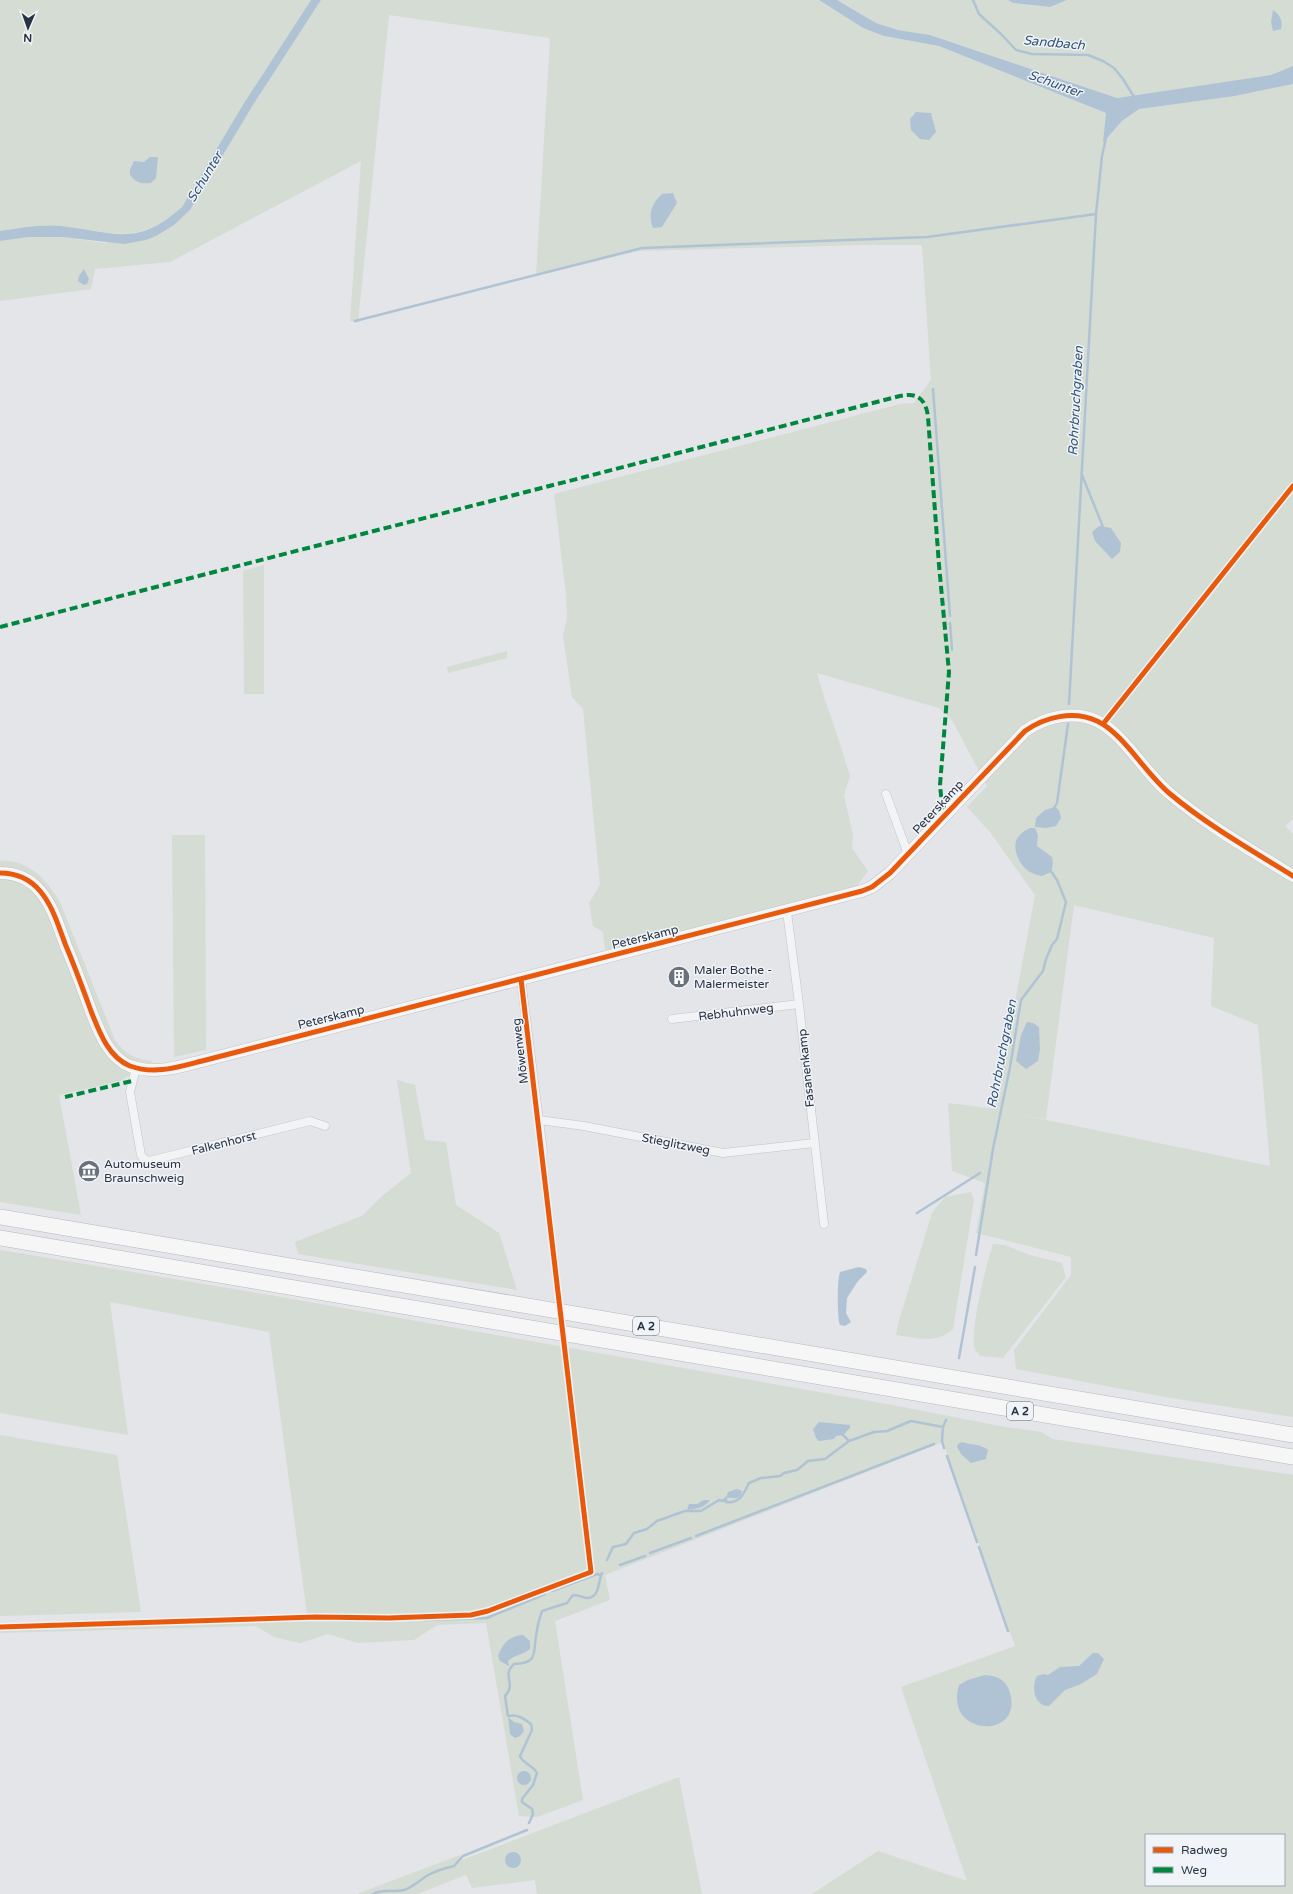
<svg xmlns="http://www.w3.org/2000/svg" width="1293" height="1894" font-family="'Varela Round',sans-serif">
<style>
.green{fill:#d4dcd3;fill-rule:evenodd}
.water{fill:#b0c3d4}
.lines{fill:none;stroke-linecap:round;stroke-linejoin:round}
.stream{stroke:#b0c3d4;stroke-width:2.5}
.street-casing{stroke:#c1c3c6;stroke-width:9}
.secondary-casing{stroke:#c1c3c6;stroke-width:13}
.highway-casing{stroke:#b5b8bd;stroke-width:16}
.street{stroke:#f2f3f4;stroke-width:8}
.secondary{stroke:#f6f6f7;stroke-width:12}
.highway{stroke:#f6f6f7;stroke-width:15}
.quiet{stroke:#00873e;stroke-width:4;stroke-dasharray:8 4;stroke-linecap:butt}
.cycleway-casing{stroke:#f0f3f7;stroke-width:8}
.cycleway{stroke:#e8590c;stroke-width:5}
.labels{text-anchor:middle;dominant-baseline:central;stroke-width:3;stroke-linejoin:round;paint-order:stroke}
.shield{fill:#f0f3f7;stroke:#646d78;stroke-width:1}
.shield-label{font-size:11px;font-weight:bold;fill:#283342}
.street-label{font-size:12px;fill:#283342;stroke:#f0f3f7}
.poi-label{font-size:12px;fill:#283342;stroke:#f0f3f7;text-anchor:start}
.water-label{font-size:13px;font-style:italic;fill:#315478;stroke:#f0f3f7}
</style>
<rect width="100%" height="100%" fill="#e3e5e8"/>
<path class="green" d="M0 0H311L244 103 182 207C136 247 115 232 61 226 44 224 18 228 0 231Z
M321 0H819L863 28 884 36 939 46 1106 113 1104 143 1122 121 1138 109 1235 96 1293 84V819L1285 826 1293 834V1417L1165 1397 1016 1369 1014 1350 1071 1275V1257L976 1233 985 1183 952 1171 948 1103 995 1109 1035 895 990 832 967 807 987 786 952 720 939 708 817 673 824 697 840 744 850 776 844 795 853 835 852 848 868 871 854 890 605 950 603 932 593 926 589 903 600 885 583 709 572 697 563 636 567 617 566 594 554 494 900 404 914 403 931 380 922 245H860L639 251 536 276 550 38 389 15 358 323 350 321 361 161 170 262 95 269 91 289 0 301V241L29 237H62L105 243 174 225 190 210 253 105ZM1074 905 1214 938 1211 1006 1258 1025 1270 1166 1022 1115 1046 1119Z
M837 0H1008L1013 3 1050 7 1067 0H1293V66L1271 75 1117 98 930 35 898 30 876 23Z
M264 565V694H244L243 571Z
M507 651V658L448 673 447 667Z
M172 835H205L206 1050 174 1057Z
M0 861C28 859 47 880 60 902L115 1040C125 1054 135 1060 153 1061L120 1081 59 1095 81 1215 0 1202Z
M397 1080 415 1085 425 1140 446 1142 456 1205 499 1233 517 1290 298 1254 295 1242 362 1216 382 1196 411 1173Z
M971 1192 974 1200 953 1329C937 1344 917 1338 896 1335L898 1324 932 1213 945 1197Z
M993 1244 1005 1245 1030 1255 1062 1263 1066 1277 1003 1358 980 1356C979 1354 976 1351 975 1349 969 1332 987 1262 993 1244Z
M0 1250 270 1295 887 1404 1005 1427 1041 1432 1053 1439 1293 1475V1894H812L878 1851 967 1881 901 1687 1015 1646 943 1442 605 1575 610 1600 555 1621 583 1800 537 1817 519 1816 486 1623 437 1625 414 1640 358 1643 328 1634 300 1643 274 1637 256 1626 0 1633V1624L307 1614 269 1332 110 1302 128 1435 0 1413ZM1146 1835H1284V1885H1146Z
M0 1435 117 1455 141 1612 0 1616Z
M679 1777 702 1894H537L535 1880 472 1888 466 1875 417 1894H357L460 1855 462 1860Z"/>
<path class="water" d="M311 0H321L253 105 190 210 174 225 156 236 146 240 124 244 62 237H29L0 241V231C18 228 44 224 61 226 115 232 136 248 182 207L244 103Z
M819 0H837L876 23 898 30 930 35 1117 98 1271 75 1293 66V84L1235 96 1139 109 1122 121 1103 143 1106 113 939 46 884 36 863 28Z
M1008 0H1067L1050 7 1013 3Z
M1273 10C1280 15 1283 21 1281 29L1273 31 1271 22Z
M916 112 931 113 936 132 929 140 920 139 911 130 910 119Z
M150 157H158L156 178 151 183C141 184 136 183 130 175V170L134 161 144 162Z
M673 193 677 203 662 227 653 228C648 214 651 204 662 194Z
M84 269 89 279 87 284 84 285 78 281 79 276Z
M1099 526 1111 528 1121 543 1120 552 1112 559 1095 541 1092 532Z
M1055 807 1059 810 1061 818 1056 826 1046 828 1035 827 1036 818 1045 810Z
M1030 828H1035L1038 835 1037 846 1052 857 1053 864 1051 872 1042 876C1038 875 1033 874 1030 872 1019 866 1010 846 1019 836 1022 832 1026 830 1030 828Z
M1027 1022 1033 1023 1039 1027 1040 1049 1038 1061 1026 1069 1016 1061 1021 1035Z
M859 1267 866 1269 867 1272 858 1281 847 1298 846 1313 851 1322 845 1326 840 1325C837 1319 837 1279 840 1272Z
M819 1422 850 1425V1428L843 1435 836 1436 834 1439 819 1441 816 1438 813 1429Z
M962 1442C971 1445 982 1444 988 1450L986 1459 971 1463 961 1454 957 1447 958 1444Z
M737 1489 742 1491C740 1501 733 1497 726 1498L728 1492Z
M704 1500H710C704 1508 696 1509 687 1510L689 1504H697Z
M523 1635 530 1641V1649C523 1655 514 1655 508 1661L509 1666 500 1661 498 1656C503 1643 509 1636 523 1635Z
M1093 1653H1098L1104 1659 1097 1674 1081 1684 1065 1690 1049 1706C1034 1707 1031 1686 1037 1676L1043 1674 1048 1675 1060 1667 1079 1666Z
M985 1675C997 1676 1005 1679 1009 1690 1027 1740 943 1738 959 1685L968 1680Z
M508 1717 514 1722 522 1724 524 1731 520 1736 515 1738 510 1734Z
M517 1778a7 7 0 1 1 14 0a7 7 0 1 1-14 0Z
M505 1860a8 8 0 1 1 16 0a8 8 0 1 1-16 0Z"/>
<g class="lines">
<path class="stream" d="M973 0 979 14 1001 34 1016 50 1032 54 1088 55 1103 61 1114 68 1123 79 1134 97
M355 321 642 248 927 237 1096 214
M933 389 950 616
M1082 475 1103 527
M950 623 952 650
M1069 704 1096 214 1102 156 1106 138
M1053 810 1057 803 1068 724
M917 1213 980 1173
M976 1255 993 1149 1010 1067 1021 1000 1043 971 1046 959 1052 945 1057 939 1066 902 1057 880 1050 870
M959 1358 975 1267
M943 1427 942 1441 944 1448
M843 1435 849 1441
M947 1456 977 1542
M696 1536 934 1444
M979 1547 1008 1631
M650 1553 691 1538
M607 1560 613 1547 626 1544 634 1533 647 1529 657 1521 685 1511H701L719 1500 723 1501 726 1498V1502C740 1504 744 1493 749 1483L761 1478 780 1476 784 1473 797 1470 808 1461 825 1459 849 1441 874 1432 887 1431 911 1421 943 1427 946 1420
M620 1565 645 1556
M552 1591 597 1574 600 1575
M424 1620 487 1618 545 1594
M529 1823 533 1814 532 1809 522 1802V1799L533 1785 537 1773C533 1765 523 1764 520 1756L532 1730 531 1724C523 1718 517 1714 508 1716L505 1696C517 1684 501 1675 514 1664 538 1663 533 1654 536 1636 537 1628 539 1619 542 1611L567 1603 573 1595C578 1595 582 1597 586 1598 600 1599 598 1581 602 1573
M373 1894C383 1888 393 1893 404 1890 413 1887 420 1880 428 1875 436 1871 445 1868 454 1866L463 1856 527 1830"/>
<g class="street-casing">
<path id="street" d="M886 794 908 854
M787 912 799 1004 824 1224
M521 979 543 1152
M672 1019 799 1004
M136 1068 130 1092 141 1155 144 1159 149 1161 310 1121 325 1126
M539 1120 584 1126 723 1153 814 1143"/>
</g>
<g class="secondary-casing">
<path id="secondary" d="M0 873C16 873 30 879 40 891 53 906 59 928 66 946 75 967 83 989 91 1011 99 1031 108 1057 130 1066 155 1075 178 1067 202 1061L862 891 872 887 890 873 1025 731C1045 717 1073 710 1097 721 1123 733 1145 773 1169 793 1207 825 1251 850 1293 876"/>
</g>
<g class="highway-casing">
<path id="highway" d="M0 1217 1293 1435
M0 1238 1293 1457"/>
</g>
<use href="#street" class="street"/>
<use href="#secondary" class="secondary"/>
<use href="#highway" class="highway"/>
<path class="quiet" d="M0 627 900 396C917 392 926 399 928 417L939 565 949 672 940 785 942 805 948 812
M65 1097 132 1081"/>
<g class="cycleway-casing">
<path id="cycleway" d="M1103 724 1293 486
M0 873C16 873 30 879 40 891 53 906 59 928 66 946 75 967 83 989 91 1011 99 1031 108 1057 130 1066 155 1075 178 1067 202 1061L862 891 872 887 890 873 1025 731C1045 717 1073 710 1097 721 1123 733 1145 773 1169 793 1207 825 1251 850 1293 876
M0 1627 316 1617 389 1618 471 1615 488 1611 591 1572 521 979"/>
</g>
<use href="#cycleway" class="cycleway"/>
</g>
<defs>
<g id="building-disc" transform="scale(1.15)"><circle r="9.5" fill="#69717c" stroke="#f0f3f7"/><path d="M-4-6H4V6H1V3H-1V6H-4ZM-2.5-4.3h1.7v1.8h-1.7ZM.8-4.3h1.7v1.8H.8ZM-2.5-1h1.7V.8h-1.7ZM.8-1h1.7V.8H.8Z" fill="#fff"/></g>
<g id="museum-disc" transform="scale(1.15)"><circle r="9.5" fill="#69717c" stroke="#f0f3f7"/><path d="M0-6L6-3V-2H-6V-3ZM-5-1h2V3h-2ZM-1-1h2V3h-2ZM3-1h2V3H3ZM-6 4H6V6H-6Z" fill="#fff"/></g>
</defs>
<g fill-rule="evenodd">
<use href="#building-disc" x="679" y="977"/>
<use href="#museum-disc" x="89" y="1171"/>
</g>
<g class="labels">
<g class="shield">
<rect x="633" y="1317" width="26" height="18" rx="3"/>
<rect x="1007" y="1402" width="26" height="18" rx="3"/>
</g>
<g class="shield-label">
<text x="646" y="1326">A 2</text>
<text x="1020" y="1411">A 2</text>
</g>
<g class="street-label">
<text transform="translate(938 807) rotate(-47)">Peterskamp</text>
<text transform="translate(645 937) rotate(-14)">Peterskamp</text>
<text transform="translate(736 1012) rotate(-7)">Rebhuhnweg</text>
<text transform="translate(331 1017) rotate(-14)">Peterskamp</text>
<text transform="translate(520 1051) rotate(-97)">Möwenweg</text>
<text transform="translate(806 1068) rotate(-96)">Fasanenkamp</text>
<text transform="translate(224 1143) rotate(-14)">Falkenhorst</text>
<text transform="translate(676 1144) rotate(11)">Stieglitzweg</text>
</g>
<g class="poi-label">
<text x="694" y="970">Maler Bothe -<tspan x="694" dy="14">Malermeister</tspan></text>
<text x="104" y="1164">Automuseum<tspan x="104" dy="14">Braunschweig</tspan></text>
</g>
<g class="water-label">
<text transform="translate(1054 43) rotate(5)">Sandbach</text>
<text transform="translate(1055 84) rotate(20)">Schunter</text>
<text transform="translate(205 177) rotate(-59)">Schunter</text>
<text transform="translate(1076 401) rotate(-87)">Rohrbruchgraben</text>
<text transform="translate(1002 1054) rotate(-79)">Rohrbruchgraben</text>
</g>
</g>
<rect x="1145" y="1834" width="140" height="52" fill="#f0f3f7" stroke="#a0a6af"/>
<rect x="1153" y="1847" width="20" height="6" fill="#e8590c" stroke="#a0a6af"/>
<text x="1181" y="1854" font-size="12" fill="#283342">Radweg</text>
<rect x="1153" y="1867" width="20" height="6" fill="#00873e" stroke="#a0a6af"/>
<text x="1181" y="1874" font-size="12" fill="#283342">Weg</text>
<g transform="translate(28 28) rotate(182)" stroke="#f0f3f7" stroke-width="3" paint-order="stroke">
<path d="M0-3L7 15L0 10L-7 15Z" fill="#283342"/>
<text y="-6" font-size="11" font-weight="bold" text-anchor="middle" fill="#283342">N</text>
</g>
</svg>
